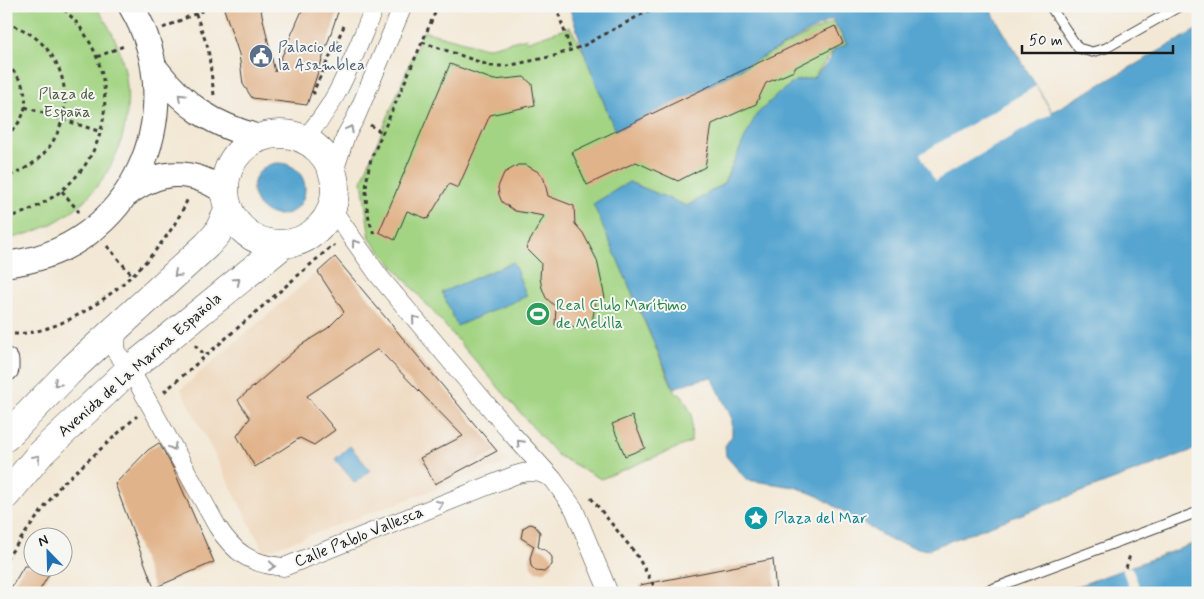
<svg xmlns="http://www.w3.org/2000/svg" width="1204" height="599" font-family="Mynerve,sans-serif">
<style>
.built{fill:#eed7bb}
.green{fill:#a3d483;stroke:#607850}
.water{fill:#57a5d0;stroke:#3a6076}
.pier{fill:#f3e8d5}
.building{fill:#e1b38a}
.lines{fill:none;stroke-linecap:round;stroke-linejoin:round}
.service-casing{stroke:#3c3b38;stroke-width:11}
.minor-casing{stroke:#3c3b38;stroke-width:19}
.secondary-casing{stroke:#3c3b38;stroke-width:27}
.primary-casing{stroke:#3c3b38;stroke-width:29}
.path{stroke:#3c3b38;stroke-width:3;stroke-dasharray:4 4;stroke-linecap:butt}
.service{stroke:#fff;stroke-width:9}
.minor{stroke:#fff;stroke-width:18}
.secondary{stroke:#fff;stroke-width:25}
.primary{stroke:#fff;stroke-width:28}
.oneway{stroke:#999}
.labels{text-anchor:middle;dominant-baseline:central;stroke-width:4;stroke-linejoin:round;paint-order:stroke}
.service-label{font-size:16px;fill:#4e5e75;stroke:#f6f6f2;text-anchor:start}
.park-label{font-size:16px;fill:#4b5c40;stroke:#f6f6f2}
.leisure-label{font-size:16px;fill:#27864d;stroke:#f6f6f2;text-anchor:start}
.street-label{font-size:16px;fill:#1c1c1c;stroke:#f6f6f2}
.culture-label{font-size:16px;fill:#0d838f;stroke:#f6f6f2;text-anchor:start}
</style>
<rect width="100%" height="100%" fill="#f6f6f2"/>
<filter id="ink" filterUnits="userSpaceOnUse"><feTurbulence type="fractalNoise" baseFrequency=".02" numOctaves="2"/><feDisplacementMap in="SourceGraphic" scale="10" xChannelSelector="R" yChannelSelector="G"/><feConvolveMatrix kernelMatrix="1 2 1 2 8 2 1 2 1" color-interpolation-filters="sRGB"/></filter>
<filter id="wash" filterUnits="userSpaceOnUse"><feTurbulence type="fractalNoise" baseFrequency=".0096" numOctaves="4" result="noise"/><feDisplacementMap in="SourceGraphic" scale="20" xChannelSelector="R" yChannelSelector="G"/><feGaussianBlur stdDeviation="1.12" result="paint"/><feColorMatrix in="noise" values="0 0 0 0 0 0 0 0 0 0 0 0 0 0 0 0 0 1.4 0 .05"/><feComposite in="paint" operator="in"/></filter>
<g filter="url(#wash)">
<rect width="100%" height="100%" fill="#f3e8d5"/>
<path class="built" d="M327 264H334L509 462 264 552 181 389Z"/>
<path class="green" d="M6 6H95C164 95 118 220 6 239Z
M834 21 847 45 834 50 813 78 795 81 778 94 757 115 723 184 687 206 629 182 594 204 675 393 682 395 692 415 691 442 601 479 557 455 370 239 362 180 423 31 486 48 527 38 526 42 570 27 585 54 615 131Z"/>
<path class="water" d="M569 6H988L1052 112 1198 29V448L926 550 892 541 818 496 795 487 747 480 726 456 725 446 732 436V419L712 377 690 382 674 388 593 204 629 182 687 206 723 184 756 115 778 94 795 81 813 78 829 61 834 50 847 44 832 19 691 96 615 131 586 58Z
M253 189a26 26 0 1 1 52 0a26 26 0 1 1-52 0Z
M513 262 527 296 457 326 442 292Z
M350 446 370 470 355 483 335 459Z
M1198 542V593H1059Z"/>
<path class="pier" d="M1036 86 1052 113 935 181 920 154Z
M1131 566 1142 593H1131L1122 569Z"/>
<g id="blocks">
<path class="building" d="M223 6H260L275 72 304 6H340L307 105 252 98 243 84 239 54Z
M835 26 843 43 794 68V71L766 83 756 104 712 124 705 167 678 181 636 162 587 185 572 152Z
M450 64 494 80 524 77 532 84 535 105 490 115 458 188 449 184 428 219 407 211 395 240 379 232Z
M518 165H526L540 173 544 179 548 196 574 206 575 224 583 233 597 260 605 298 596 300 591 328 555 325 556 307 546 298 542 288 540 278 541 263 526 248 544 216 515 211 502 202 499 195 498 187 504 173Z
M335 257 497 451 435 484 420 458 463 436 378 349 307 396 335 430 314 445 300 438 255 467 237 436 250 418 238 400 301 345 328 328 344 312 318 272Z
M632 416 645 448 625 456 612 424Z
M159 443 172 466 214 562 154 588 115 484 148 450Z
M530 524 534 525 540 532 538 547 547 551 552 557V565L544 572 536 571 531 566 530 558 534 546 521 538 523 528Z
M773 559 776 593H641L640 585Z
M24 566H54L38 593H8Z"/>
</g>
</g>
<g filter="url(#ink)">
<use href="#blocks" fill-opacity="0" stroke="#3c3b38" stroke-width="1"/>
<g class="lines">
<g class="service-casing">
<path id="service" d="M1050 6 1078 48 1092 52 1106 48 1180 6
M981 593 1198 512"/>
</g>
<g class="minor-casing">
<path id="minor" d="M303 139C339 105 355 51 375 6
M333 175 346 135 356 117 403 6
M332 209 379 276 511 433 553 479 574 509 609 593
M117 330 116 352 130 369 217 526C235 554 251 564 284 567L515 475C531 470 538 471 553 479"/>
</g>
<g class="secondary-casing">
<path id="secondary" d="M154 67C185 107 213 125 261 138
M127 194C160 169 191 168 225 192
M6 264C132 252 194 111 131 6
M6 361V369"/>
</g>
<g class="primary-casing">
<path id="primary" d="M225 189a55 55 0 1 1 110 0a55 55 0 1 1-110 0Z
M6 437 73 368 207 245 217 234 229 209
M6 495 41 453 130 369 284 244"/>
</g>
<path class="path" d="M193 6 208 48 214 95
M556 6 571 51
M6 23C85 46 84 152 6 177
M163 28 213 6
M422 42 491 66H507L554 56 583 46 657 6
M97 57 126 45
M6 65C31 83 33 117 6 135
M315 94 313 92 344 26
M25 107 101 132
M370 125 383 133
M62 191 79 212
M6 217C22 215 35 208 48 200 120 156 123 59 60 6
M374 234C364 208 364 186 371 159L438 6
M107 246 132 275
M6 334C77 338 163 260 188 198
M195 345 205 355
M164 392 333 245 334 246
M591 498 636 554 658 593
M6 559 61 485 137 416
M1126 568 1130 555
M1042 593 1045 587"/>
<use href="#service" class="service"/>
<use href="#minor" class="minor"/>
<use href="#secondary" class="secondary"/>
<use href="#primary" class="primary"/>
</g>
<defs><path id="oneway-chevron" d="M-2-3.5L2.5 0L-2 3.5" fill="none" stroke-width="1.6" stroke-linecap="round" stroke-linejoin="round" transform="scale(1.25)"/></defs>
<g class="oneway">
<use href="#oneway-chevron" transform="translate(181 97) rotate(-137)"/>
<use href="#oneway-chevron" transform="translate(350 129) rotate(-62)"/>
<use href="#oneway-chevron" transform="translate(355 243) rotate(-126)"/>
<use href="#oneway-chevron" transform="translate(177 274) rotate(138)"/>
<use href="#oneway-chevron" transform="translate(237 281) rotate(-39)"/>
<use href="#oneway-chevron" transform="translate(415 319) rotate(-130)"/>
<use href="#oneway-chevron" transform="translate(57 383) rotate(136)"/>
<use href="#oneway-chevron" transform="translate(520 443) rotate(-133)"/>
<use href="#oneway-chevron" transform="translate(173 447) rotate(61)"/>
<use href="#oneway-chevron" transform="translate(37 458) rotate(-49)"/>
<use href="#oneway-chevron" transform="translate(440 504) rotate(-22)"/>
<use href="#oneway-chevron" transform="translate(272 566) rotate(5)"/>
</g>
</g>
<defs>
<g id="civic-disc" transform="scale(1.25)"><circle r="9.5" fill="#5c6f8a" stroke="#f6f6f2"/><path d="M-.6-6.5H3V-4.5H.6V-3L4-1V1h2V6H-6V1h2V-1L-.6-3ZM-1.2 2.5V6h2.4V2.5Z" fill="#fff"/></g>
<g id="stadium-disc" transform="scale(1.25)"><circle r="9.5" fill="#2e9e5b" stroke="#f6f6f2"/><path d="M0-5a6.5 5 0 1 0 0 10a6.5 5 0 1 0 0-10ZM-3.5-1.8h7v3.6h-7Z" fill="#fff"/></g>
<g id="sight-disc" transform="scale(1.25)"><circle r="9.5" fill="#0f9aa8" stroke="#f6f6f2"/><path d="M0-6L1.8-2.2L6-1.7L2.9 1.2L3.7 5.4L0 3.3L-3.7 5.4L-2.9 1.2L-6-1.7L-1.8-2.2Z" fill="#fff"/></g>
</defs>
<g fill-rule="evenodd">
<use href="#civic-disc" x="261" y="56"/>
<use href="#stadium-disc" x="538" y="314"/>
<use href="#sight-disc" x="756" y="518"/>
</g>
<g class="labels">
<g class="service-label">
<text x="278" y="47">Palacio de<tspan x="278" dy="18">la Asamblea</tspan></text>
</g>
<g class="park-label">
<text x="67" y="94">Plaza de<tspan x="67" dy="18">España</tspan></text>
</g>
<g class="leisure-label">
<text x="556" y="305">Real Club Marítimo<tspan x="556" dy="18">de Melilla</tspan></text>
</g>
<g class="street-label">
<text transform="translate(140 365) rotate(-41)">Avenida de La Marina Española</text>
<text transform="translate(359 537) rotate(-22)">Calle Pablo Vallesca</text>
</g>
<g class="culture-label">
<text x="774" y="518">Plaza del Mar</text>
</g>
</g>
<rect width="1204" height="599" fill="none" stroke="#f6f6f2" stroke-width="25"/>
<g transform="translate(48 552) rotate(337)"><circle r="24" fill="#f6f6f2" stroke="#9f9f9c"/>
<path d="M0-4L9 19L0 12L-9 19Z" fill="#1f6fb2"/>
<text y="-8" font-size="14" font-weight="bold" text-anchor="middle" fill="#1c1c1c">N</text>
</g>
<path d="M1022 45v8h151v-8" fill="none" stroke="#1c1c1c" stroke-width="2.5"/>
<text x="1029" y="45" font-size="15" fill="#1c1c1c" stroke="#f6f6f2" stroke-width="4" paint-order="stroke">50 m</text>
</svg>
